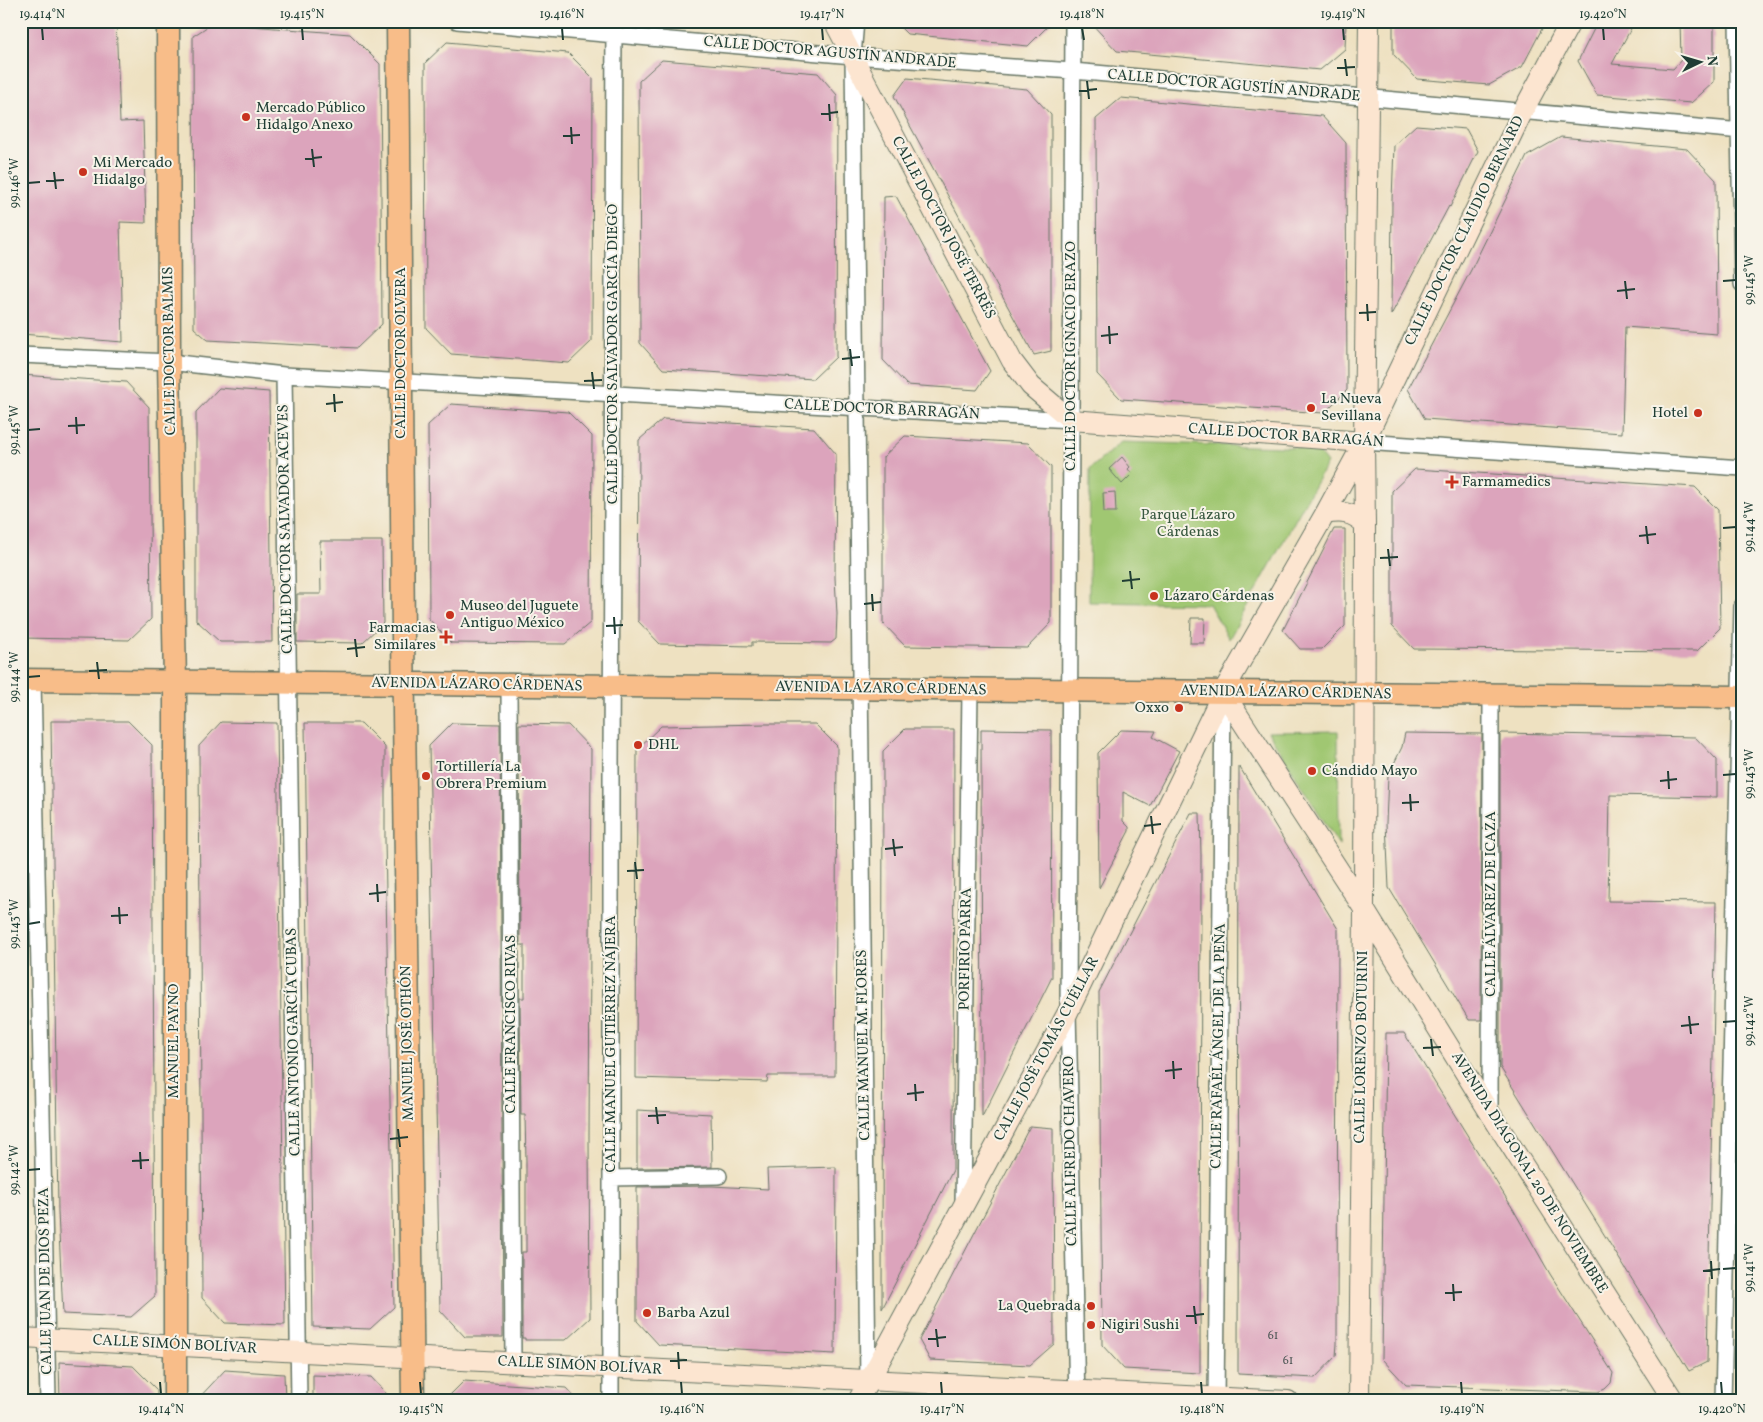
<svg xmlns="http://www.w3.org/2000/svg" width="1763" height="1422" font-family="Vollkorn,serif">
<style>
.green{fill:#a0c772;stroke:#608253}
.building{fill:#dca4bc}
.lines{fill:none;stroke-linecap:round;stroke-linejoin:round}
.street-casing{stroke:#677665;stroke-width:18}
.secondary-casing{stroke:#677665;stroke-width:22}
.primary-casing{stroke:#677665;stroke-width:25}
.street{stroke:#fff;stroke-width:15}
.secondary{stroke:#fce5d0;stroke-width:20}
.primary{stroke:#f8bd89;stroke-width:22}
.ticks{fill:none;stroke:#1f3d34;stroke-width:2}
.poi-dot{fill:#c8321e;stroke:#f7f3e8;stroke-width:2}
.labels{text-anchor:middle;dominant-baseline:central;stroke-width:4;stroke-linejoin:round;paint-order:stroke}
.number-label{font-size:12px;fill:#4e5756}
.street-label{font-size:15px;fill:#1f3d34;stroke:#f7f3e8}
.poi-label{font-size:15px;fill:#1f3d34;stroke:#f7f3e8;text-anchor:start}
.park-label{font-size:15px;fill:#395940;stroke:#f7f3e8}
.neatline{fill:none;stroke:#1f3d34;stroke-width:2}
.ticks-label{font-size:12px;text-anchor:middle;fill:#1f3d34}
</style>
<rect width="100%" height="100%" fill="#f7f3e8"/>
<filter id="ink" filterUnits="userSpaceOnUse"><feTurbulence type="fractalNoise" baseFrequency=".02" numOctaves="2"/><feDisplacementMap in="SourceGraphic" scale="10" xChannelSelector="R" yChannelSelector="G"/><feConvolveMatrix kernelMatrix="1 2 1 2 8 2 1 2 1" color-interpolation-filters="sRGB"/></filter>
<filter id="wash" filterUnits="userSpaceOnUse"><feTurbulence type="fractalNoise" baseFrequency=".0096" numOctaves="4" result="noise"/><feDisplacementMap in="SourceGraphic" scale="20" xChannelSelector="R" yChannelSelector="G"/><feGaussianBlur stdDeviation="1.12" result="paint"/><feColorMatrix in="noise" values="0 0 0 0 0 0 0 0 0 0 0 0 0 0 0 0 0 1.4 0 .05"/><feComposite in="paint" operator="in"/></filter>
<g filter="url(#wash)">
<rect width="100%" height="100%" fill="#eee1c1"/>
<path class="green" d="M1121 442 1315 448 1327 463 1229 639 1209 604 1089 602 1090 469Z
M1338 731 1339 845 1268 732Z"/>
<g id="blocks">
<path class="building" d="M21 21H116L120 122 143 121 146 223 120 222 123 342 21 334Z
M894 21H1053L1028 46 907 34Z
M1089 21H1346L1345 49 1320 70 1117 51Z
M1393 21H1546L1522 67 1489 85 1417 79 1393 54Z
M1598 21H1635L1612 64 1673 69 1681 60 1680 21H1714V82L1691 103 1597 95 1578 61Z
M213 23 350 34 380 64 382 324 357 348 208 340 194 328 193 36Z
M447 42 568 53 593 78 592 341 569 363 451 354 426 328 425 63Z
M662 60 818 73 837 95 836 357 813 379 663 369 640 343 639 81Z
M907 78 1027 89 1051 115V351L1034 355 894 96Z
M1121 98 1322 116 1346 143 1347 390 1324 413 1121 399 1097 374 1096 119Z
M1416 125 1466 129 1478 151 1450 207 1449 206 1391 315 1392 200 1394 145Z
M1561 137 1687 149 1716 180 1717 334 1625 327 1622 433 1425 419 1408 389 1471 270 1527 156Z
M896 196 990 371 977 390 907 385 883 360 884 197Z
M21 375 126 382 149 407 151 619 129 640 21 638Z
M219 388 269 392 272 642H220L196 620V412Z
M451 404 568 412 592 436 591 622 565 644 451 643 429 619 428 425Z
M663 419 814 428 836 454 835 578 837 614 836 639 831 643 752 642V646L660 644 638 621 639 440Z
M905 436 1028 443 1051 467V623L1027 648 905 646 883 623V457Z
M1122 457 1130 467 1128 469 1132 474 1122 484 1109 469Z
M1415 469 1695 487 1718 510 1720 628 1697 651 1414 649 1392 626V491Z
M1115 492 1116 512H1104L1103 493Z
M1334 529H1345V626L1322 649H1300L1283 630Z
M320 541H382L383 623 362 643 297 642V594H321Z
M1191 618H1205L1204 643H1190Z
M51 721H128L152 745 155 1296 131 1317 63 1314 58 1212Z
M221 722 277 723 285 1325 225 1323 202 1298 199 746Z
M305 723H361L385 747V840L394 1307 370 1329 313 1327Z
M452 723 500 724 503 1337H465L440 1310 429 746Z
M519 724 568 725 591 749 589 1137 590 1318 566 1340H525V1338H522V1252H526V1161L525 1115H521L520 998H524V945H520Z
M765 724H815L837 746 835 1076H768L767 1082 636 1078 637 749 661 726Z
M905 729H954L953 1170 882 1309 883 751Z
M981 729 1051 730 1052 977 982 1117Z
M1121 730 1156 731 1153 737 1179 751 1150 806 1123 792V821L1129 827V831L1099 888 1098 753Z
M1405 733 1482 734 1481 1020H1469L1389 888 1386 823 1388 776 1402 747Z
M1502 733 1695 737 1717 760V797L1610 795 1608 901 1716 902 1707 1362 1689 1371 1500 1067V735Z
M1239 766 1338 929 1337 1344 1336 1356 1315 1378 1238 1374Z
M1191 813H1200L1201 855 1200 1373 1124 1369 1102 1345 1099 992Z
M1386 1033H1404L1513 1209 1550 1274 1613 1373 1611 1383 1605 1389 1598 1392 1406 1385 1382 1359Z
M637 1110 711 1114 712 1167 637 1168Z
M1030 1126 1053 1128 1054 1344 1030 1365 930 1360 919 1340Z
M836 1167 835 1354 659 1345 637 1321V1187L712 1186 768 1189 767 1169Z
M59 1362 133 1366 157 1390V1401H60Z
M225 1370 284 1374 285 1401H196Z
M313 1375 371 1377 393 1401H313Z
M464 1381 566 1388 578 1401H444Z"/>
</g>
</g>
<g filter="url(#ink)">
<use href="#blocks" fill-opacity="0" stroke="#677665" stroke-width="1"/>
<g class="lines">
<g class="street-casing">
<path id="street" d="M457 21 853 56 1073 71 1742 131
M856 21 853 56 868 1382
M1073 21 1068 1012 1077 1401
M1737 21 1742 284
M21 355 169 362 284 375 1071 420
M284 375 299 1401
M1364 442 1742 468
M33 680 48 1401
M509 686 513 1363
M1490 1113 1491 695
M611 1178 719 1176
M963 1206 970 690
M968 1386V1401
M611 1401V767L614 21
M1216 1401 1223 695
M1723 1401 1742 606"/>
</g>
<g class="secondary-casing">
<path id="secondary" d="M834 21 1012 361 1031 386 1071 420 1364 442
M1325 514C1342 511 1352 512 1365 524
M1223 692 1364 909 1490 1113 1674 1401
M21 1338 1288 1401
M858 1401 1068 1012 1223 692 1325 514 1364 442 1523 111 1571 21
M1359 1401 1364 909 1365 524 1364 442 1369 21"/>
</g>
<g class="primary-casing">
<path id="primary" d="M168 21 169 362 175 682V1401
M398 21 403 636 413 1401
M21 680 1742 697"/>
</g>
<use href="#street" class="street"/>
<use href="#secondary" class="secondary"/>
<use href="#primary" class="primary"/>
</g>
</g>
<path class="ticks" d="M42 28 43 40M302 28 303 40M562 28 563 40M822 28 823 40M1082 28 1084 40M1343 28 1344 40M1603 28 1604 40M1345 59 1347 76M1337 68 1355 67M1087 81 1089 99M1079 91 1097 89M829 104 830 121M821 114 838 112M571 127 572 144M563 136 580 135M312 149 314 167M305 159 322 157M54 172 56 189M46 181 64 180M28 183 40 182M1625 281 1627 299M1723 281 1736 280M1617 291 1635 289M1367 304 1368 321M1359 313 1376 312M1109 326 1110 344M1101 336 1118 334M850 349 852 366M842 359 860 357M592 372 594 389M584 381 602 380M334 394 335 412M326 404 343 402M76 417 77 434M68 426 85 425M28 430 40 429M1646 526 1648 544M1723 528 1736 527M1639 536 1656 534M1388 549 1390 566M1380 558 1398 557M1130 571 1132 589M1122 581 1140 579M872 594 873 611M864 604 881 602M614 617 615 634M606 626 623 625M355 639 357 657M347 649 365 647M97 662 99 679M89 671 107 670M28 677 40 676M1668 771 1669 789M1723 775 1736 774M1660 781 1677 779M1410 794 1411 811M1402 803 1419 802M1151 816 1153 834M1144 826 1161 824M893 839 895 856M885 849 903 847M635 862 637 879M627 871 644 870M377 884 378 902M369 894 386 892M119 907 120 924M111 916 128 915M28 924 40 922M1689 1016 1691 1034M1723 1022 1736 1021M1681 1026 1699 1024M1431 1039 1433 1056M1423 1048 1441 1047M1173 1061 1174 1079M1165 1071 1182 1069M915 1084 916 1101M907 1094 924 1092M656 1107 658 1124M648 1116 666 1115M398 1129 400 1147M390 1139 408 1137M140 1152 141 1169M132 1161 149 1160M28 1170 40 1169M1711 1261 1712 1279M1723 1269 1736 1268M1703 1271 1720 1269M1453 1284 1454 1301M1445 1293 1462 1292M1194 1306 1196 1324M1186 1316 1204 1314M936 1329 938 1347M928 1339 946 1337M678 1352 679 1369M670 1361 687 1360M160 1382 161 1394M420 1382 421 1394M681 1382 682 1394M941 1382 942 1394M1201 1382 1202 1394M1461 1382 1462 1394M1721 1382 1722 1394"/>
<g class="poi-dot">
<circle cx="246" cy="117" r="5"/>
<circle cx="83" cy="172" r="5"/>
<circle cx="1311" cy="408" r="5"/>
<circle cx="1698" cy="413" r="5"/>
<path d="M1449.5 474.5h5v5h5v5h-5v5h-5v-5h-5v-5h5z"/>
<circle cx="1154" cy="596" r="5"/>
<circle cx="450" cy="615" r="5"/>
<path d="M443.5 629.5h5v5h5v5h-5v5h-5v-5h-5v-5h5z"/>
<circle cx="1179" cy="708" r="5"/>
<circle cx="638" cy="745" r="5"/>
<circle cx="1312" cy="771" r="5"/>
<circle cx="426" cy="776" r="5"/>
<circle cx="1091" cy="1306" r="5"/>
<circle cx="647" cy="1313" r="5"/>
<circle cx="1091" cy="1325" r="5"/>
</g>
<g class="labels">
<g class="number-label">
<text x="1273" y="1336">61</text>
<text x="1288" y="1361">61</text>
</g>
<g class="street-label">
<text transform="translate(830 53) rotate(5)">CALLE DOCTOR AGUSTÍN ANDRADE</text>
<text transform="translate(1234 86) rotate(5)">CALLE DOCTOR AGUSTÍN ANDRADE</text>
<text transform="translate(943 228) rotate(62)">CALLE DOCTOR JOSÉ TERRÉS</text>
<text transform="translate(1465 231) rotate(-64)">CALLE DOCTOR CLAUDIO BERNARD</text>
<text transform="translate(170 351) rotate(-91)">CALLE DOCTOR BALMIS</text>
<text transform="translate(401 353) rotate(-90)">CALLE DOCTOR OLVERA</text>
<text transform="translate(613 354) rotate(-90)">CALLE DOCTOR SALVADOR GARCÍA DIEGO</text>
<text transform="translate(1071 356) rotate(-90)">CALLE DOCTOR IGNACIO ERAZO</text>
<text transform="translate(882 410) rotate(3)">CALLE DOCTOR BARRAGÁN</text>
<text transform="translate(1286 436) rotate(4)">CALLE DOCTOR BARRAGÁN</text>
<text transform="translate(286 529) rotate(-91)">CALLE DOCTOR SALVADOR ACEVES</text>
<text transform="translate(477 685) rotate(1)">AVENIDA LÁZARO CÁRDENAS</text>
<text transform="translate(881 689) rotate(1)">AVENIDA LÁZARO CÁRDENAS</text>
<text transform="translate(1286 693) rotate(1)">AVENIDA LÁZARO CÁRDENAS</text>
<text transform="translate(1491 904) rotate(-90)">CALLE ÁLVAREZ DE ICAZA</text>
<text transform="translate(966 949) rotate(-89)">PORFIRIO PARRA</text>
<text transform="translate(511 1024) rotate(-90)">CALLE FRANCISCO RIVAS</text>
<text transform="translate(174 1041) rotate(-90)">MANUEL PAYNO</text>
<text transform="translate(294 1042) rotate(-91)">CALLE ANTONIO GARCÍA CUBAS</text>
<text transform="translate(408 1043) rotate(-91)">MANUEL JOSÉ OTHÓN</text>
<text transform="translate(611 1044) rotate(-90)">CALLE MANUEL GUTIÉRREZ NÁJERA</text>
<text transform="translate(864 1045) rotate(-91)">CALLE MANUEL M. FLORES</text>
<text transform="translate(1219 1046) rotate(-89)">CALLE RAFAÉL ÁNGEL DE LA PEÑA</text>
<text transform="translate(1362 1047) rotate(-89)">CALLE LORENZO BOTURINI</text>
<text transform="translate(1047 1049) rotate(-62)">CALLE JOSÉ TOMÁS CUÉLLAR</text>
<text transform="translate(1071 1151) rotate(-91)">CALLE ALFREDO CHAVERO</text>
<text transform="translate(1529 1173) rotate(58)">AVENIDA DIAGONAL 20 DE NOVIEMBRE</text>
<text transform="translate(46 1281) rotate(-91)">CALLE JUAN DE DIOS PEZA</text>
<text transform="translate(175 1345) rotate(3)">CALLE SIMÓN BOLÍVAR</text>
<text transform="translate(580 1366) rotate(3)">CALLE SIMÓN BOLÍVAR</text>
</g>
<g class="poi-label">
<text x="256" y="108">Mercado Público<tspan x="256" dy="17">Hidalgo Anexo</tspan></text>
<text x="93" y="163">Mi Mercado<tspan x="93" dy="17">Hidalgo</tspan></text>
<text x="1321" y="399">La Nueva<tspan x="1321" dy="17">Sevillana</tspan></text>
<text x="1688" y="413" text-anchor="end">Hotel</text>
<text x="1462" y="482">Farmamedics</text>
<text x="1164" y="596">Lázaro Cárdenas</text>
<text x="460" y="606">Museo del Juguete<tspan x="460" dy="17">Antiguo México</tspan></text>
<text x="436" y="628" text-anchor="end">Farmacias<tspan x="436" dy="17">Similares</tspan></text>
<text x="1169" y="708" text-anchor="end">Oxxo</text>
<text x="648" y="745">DHL</text>
<text x="436" y="767">Tortillería La<tspan x="436" dy="17">Obrera Premium</tspan></text>
<text x="1322" y="771">Cándido Mayo</text>
<text x="1081" y="1306" text-anchor="end">La Quebrada</text>
<text x="657" y="1313">Barba Azul</text>
<text x="1101" y="1325">Nigiri Sushi</text>
</g>
<g class="park-label">
<text x="1188" y="515">Parque Lázaro<tspan x="1188" dy="17">Cárdenas</tspan></text>
</g>
</g>
<rect width="1763" height="1422" fill="none" stroke="#f7f3e8" stroke-width="55"/>
<g transform="translate(1700 62) rotate(85)" stroke="#f7f3e8" stroke-width="4" paint-order="stroke">
<path d="M0-4L9 19L0 12L-9 19Z" fill="#1f3d34"/>
<text y="-8" font-size="14" font-weight="bold" text-anchor="middle" fill="#1f3d34">N</text>
</g>
<rect x="28" y="28" width="1708" height="1366" class="neatline"/>
<g class="ticks-label">
<text x="42" y="18">19.414°N</text>
<text x="302" y="18">19.415°N</text>
<text x="562" y="18">19.416°N</text>
<text x="822" y="18">19.417°N</text>
<text x="1082" y="18">19.418°N</text>
<text x="1343" y="18">19.419°N</text>
<text x="1603" y="18">19.420°N</text>
<text transform="translate(14 183) rotate(-90)" y="4">99.146°W</text>
<text transform="translate(1749 280) rotate(-90)" y="4">99.145°W</text>
<text transform="translate(14 430) rotate(-90)" y="4">99.145°W</text>
<text transform="translate(1749 527) rotate(-90)" y="4">99.144°W</text>
<text transform="translate(14 677) rotate(-90)" y="4">99.144°W</text>
<text transform="translate(1749 774) rotate(-90)" y="4">99.143°W</text>
<text transform="translate(14 924) rotate(-90)" y="4">99.143°W</text>
<text transform="translate(1749 1021) rotate(-90)" y="4">99.142°W</text>
<text transform="translate(14 1170) rotate(-90)" y="4">99.142°W</text>
<text transform="translate(1749 1268) rotate(-90)" y="4">99.141°W</text>
<text x="161" y="1413">19.414°N</text>
<text x="421" y="1413">19.415°N</text>
<text x="682" y="1413">19.416°N</text>
<text x="942" y="1413">19.417°N</text>
<text x="1202" y="1413">19.418°N</text>
<text x="1462" y="1413">19.419°N</text>
<text x="1722" y="1413">19.420°N</text>
</g>
</svg>
